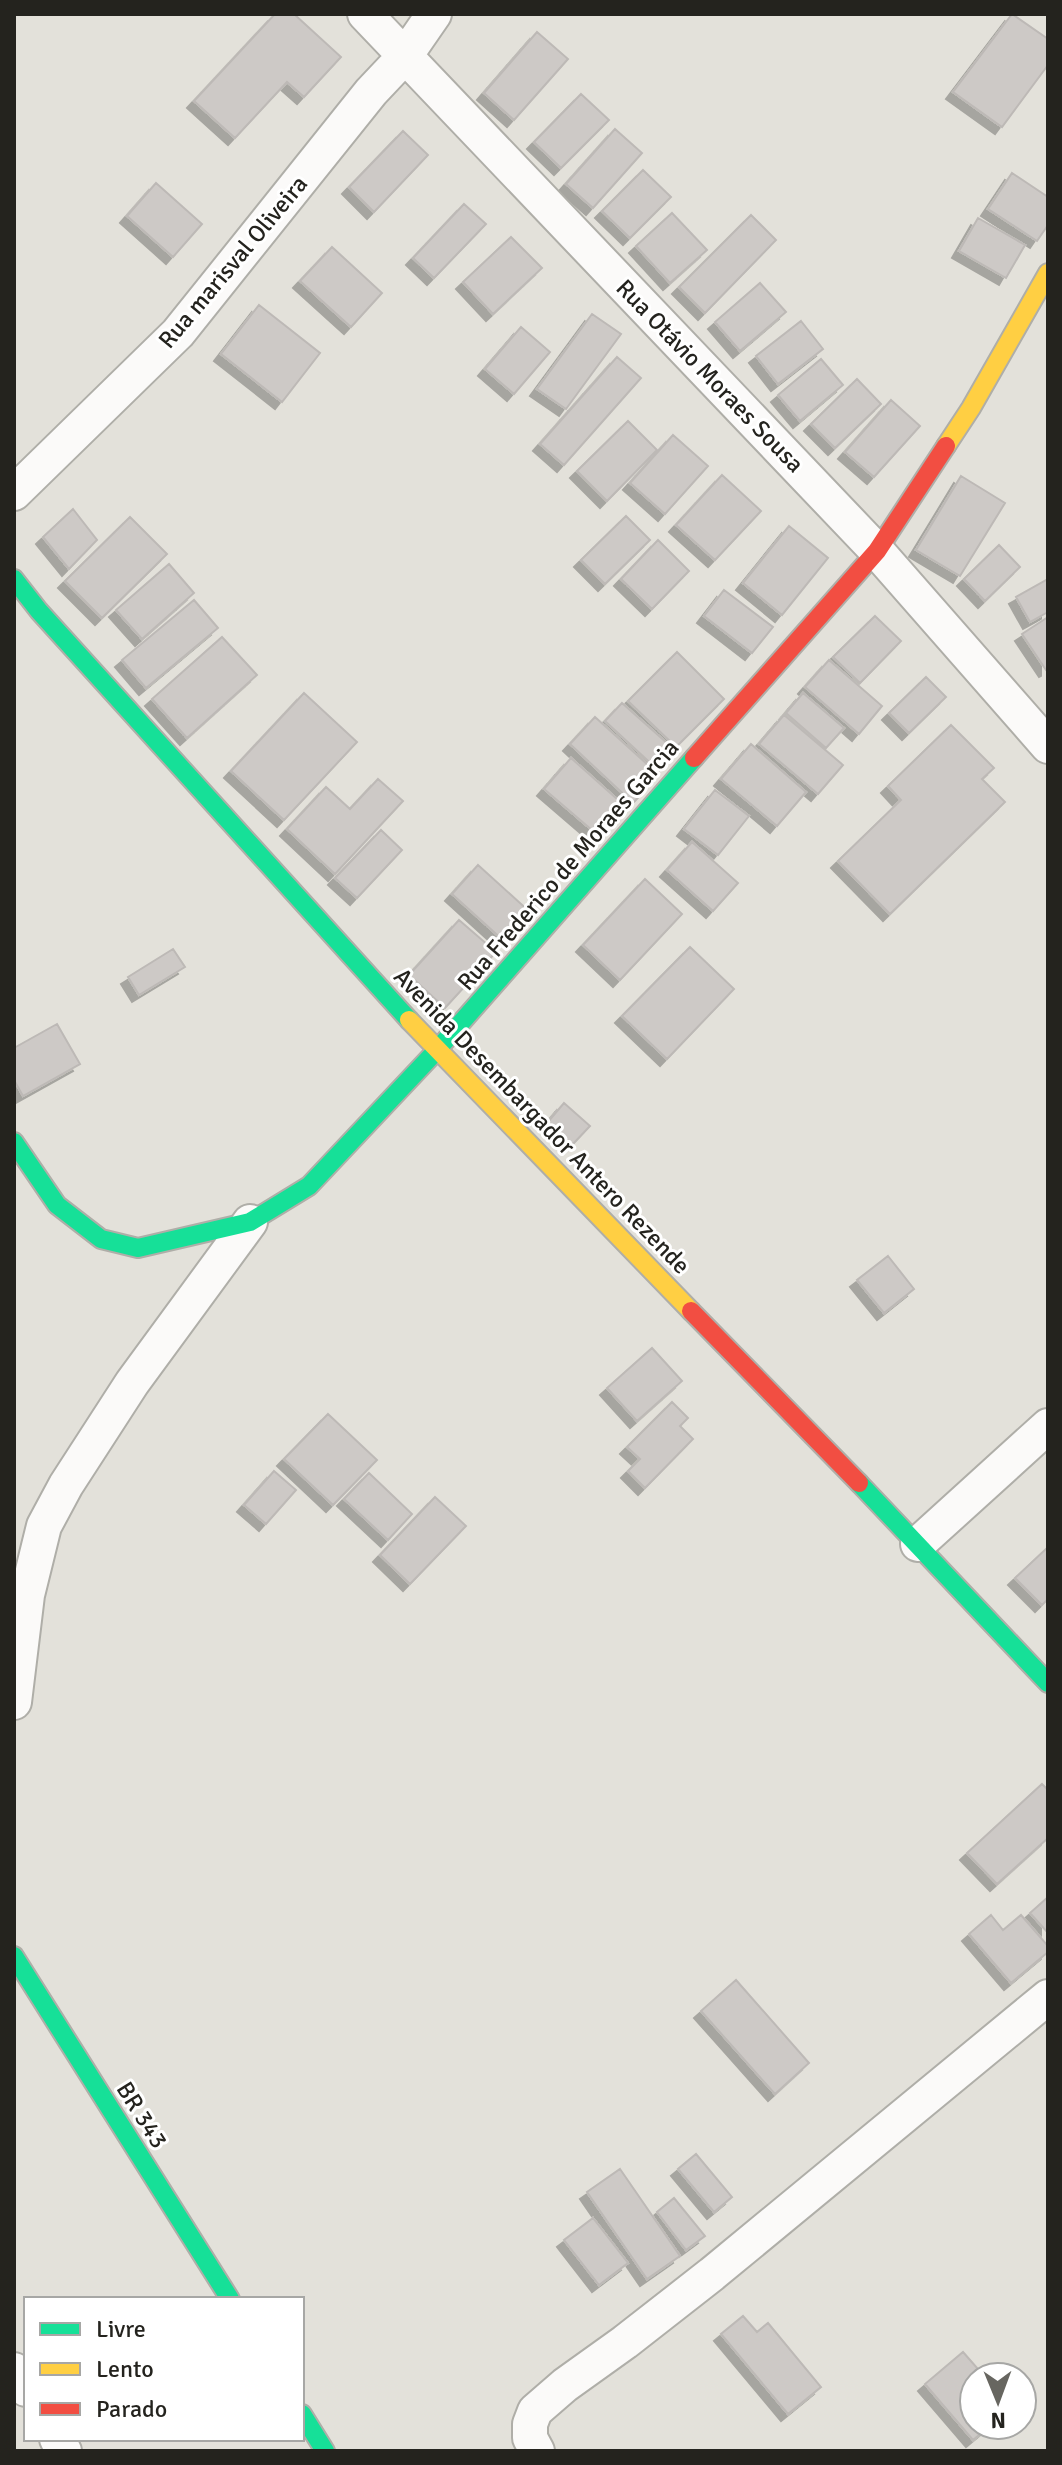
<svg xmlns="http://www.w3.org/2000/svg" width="1062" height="2465" font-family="Signika,sans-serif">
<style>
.building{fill:#cdc9c6;stroke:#bdb9b6;stroke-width:2;filter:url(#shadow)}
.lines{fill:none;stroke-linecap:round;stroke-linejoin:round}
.street-casing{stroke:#afaea8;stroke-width:38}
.fast-casing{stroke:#afaea8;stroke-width:22}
.slow-casing{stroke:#afaea8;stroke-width:22}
.jam-casing{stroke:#afaea8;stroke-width:22}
.street{stroke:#fbfaf9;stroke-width:34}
.fast{stroke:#16e098;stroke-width:18}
.slow{stroke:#ffcf43;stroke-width:18}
.jam{stroke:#f24e42;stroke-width:18}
.labels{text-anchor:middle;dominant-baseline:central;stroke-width:6;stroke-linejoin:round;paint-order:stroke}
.street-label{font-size:24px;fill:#24231e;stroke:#fff}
</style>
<defs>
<filter id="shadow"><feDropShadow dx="-7" dy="7" stdDeviation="0" flood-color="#0004"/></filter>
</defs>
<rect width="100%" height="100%" fill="#e3e1da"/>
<path class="building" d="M275 14H294L341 57 304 97 287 82 235 138 194 101Z
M1012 14 1048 39V65L1002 127 953 92Z
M537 32 568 59 514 120 484 93Z
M581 94 609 120 561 168 534 142Z
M615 129 642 153 593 208 566 184Z
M403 131 428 155 374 212 349 187Z
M643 170 671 197 630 238 602 211Z
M1012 173 1048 197V225L1037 241 988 209Z
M156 183 202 224 173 257 127 216Z
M464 204 486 224 434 278 413 258Z
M672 213 707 250 670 283 636 246Z
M751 215 776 240 705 313 679 287Z
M978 218 1025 245 1006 278 959 251Z
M511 237 542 268 493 314 463 282Z
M332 247 382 293 351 327 300 281Z
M760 283 786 312 740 351 715 322Z
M259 305 320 353 282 402 221 354Z
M592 314 621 334 566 409 537 389Z
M801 321 823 349 778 384 756 356Z
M521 327 550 352 514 394 485 369Z
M617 357 641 378 564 465 540 444Z
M821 359 843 385 800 421 778 395Z
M857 379 881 404 835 448 811 424Z
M891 400 920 426 874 477 845 452Z
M628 421 657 450 607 501 577 471Z
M673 435 708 466 665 514 630 483Z
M722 475 761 511 715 560 676 525Z
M961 476 1005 503 960 576 916 550Z
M73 509 97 540 69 569 43 537Z
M626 516 650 540 605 584 581 560Z
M130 517 167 554 102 618 65 581Z
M789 526 828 558 782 615 743 583Z
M658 540 689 571 652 609 621 579Z
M999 545 1020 567 985 601 964 579Z
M169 564 194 593 142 639 116 610Z
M1048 579V612L1030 622 1016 597Z
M724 590 773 627 752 653 704 616Z
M194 600 218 628 146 688 122 660Z
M875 616 901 641 860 683 833 657Z
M1048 617V669L1046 670 1022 634Z
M222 637 257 675 187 738 152 699Z
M677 652 724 699 676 747 628 701Z
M829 660 882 706 859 734 805 687Z
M926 677 946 697 909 733 889 713Z
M304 693 357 742 284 820 231 771Z
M803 693 844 728 826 748 786 713Z
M622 703 677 752 659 771 605 721Z
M784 715 843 765 818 794 759 744Z
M595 717 659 775 633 803 570 744Z
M951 725 994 768 982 779 1005 802 890 914 838 861 901 800 888 786Z
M751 744 806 792 777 826 721 779Z
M571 758 626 807 600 837 544 789Z
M378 779 403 801 335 874 287 829 326 787 350 809Z
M715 790 749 816 718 855 684 829Z
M381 830 402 850 357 898 335 878Z
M692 842 738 883 713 911 667 870Z
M478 865 531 913 505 942 452 894Z
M645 879 682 914 620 980 583 945Z
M459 920 496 952 445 1008 409 975Z
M690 947 734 989 667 1059 622 1016Z
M173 949 185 967 139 995 128 977Z
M57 1024 80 1064 23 1096 14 1080V1048Z
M564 1103 590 1126 572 1145 547 1123Z
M888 1256 914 1289 884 1313 857 1280Z
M652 1348 682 1381 637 1421 607 1388Z
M672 1402 688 1418 680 1426 693 1439 645 1488 628 1471 640 1459 627 1447Z
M328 1414 377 1460 333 1505 284 1459Z
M274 1471 296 1490 266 1524 244 1505Z
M369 1473 412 1514 388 1540 344 1499Z
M435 1497 466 1526 410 1584 380 1555Z
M1048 1547V1599L1042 1605 1015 1578Z
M1042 1784 1048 1790V1838L997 1884 967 1853Z
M1048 1897V1933L1030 1913Z
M991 1915 1003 1930 1021 1915 1048 1946V1952L1011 1983 969 1934Z
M736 1980 809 2063 775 2094 701 2011Z
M696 2154 732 2197 714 2212 678 2169Z
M620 2169 680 2256 647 2279 587 2192Z
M674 2198 705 2236 686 2250 657 2212Z
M593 2218 628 2263 599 2285 564 2240Z
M743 2316 757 2332 768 2323 821 2387 788 2414 721 2334Z
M963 2352 985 2377H974V2425H991L973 2440 925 2384Z"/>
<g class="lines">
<g class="street-casing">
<path id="street" d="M365 14 877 551 1048 746
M14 493 178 333 371 92 405 56 434 14
M918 1544 1048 1426
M14 1702 27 1595 44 1526 66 1485 132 1383 250 1222
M14 2370 26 2389
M57 2439 64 2451
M537 2451 530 2438V2424L535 2411 565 2385 625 2342 712 2274 1048 1997"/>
</g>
<g class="fast-casing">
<path id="fast" d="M14 579 39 611 409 1020
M14 1142 57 1205 101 1239 138 1248 250 1222 309 1186 437 1050 694 758
M859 1483 1048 1683
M14 1956 230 2299
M302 2414 325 2451"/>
</g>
<g class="slow-casing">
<path id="slow" d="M946 446 971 408 1048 273
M409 1020 691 1311"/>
</g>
<g class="jam-casing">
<path id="jam" d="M694 758 877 551 946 446
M691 1311 859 1483"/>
</g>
<use href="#street" class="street"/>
<use href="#fast" class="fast"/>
<use href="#slow" class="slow"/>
<use href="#jam" class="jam"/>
</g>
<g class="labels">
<g class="street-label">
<text transform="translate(233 262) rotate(-50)">Rua marisval Oliveira</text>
<text transform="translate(710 376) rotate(46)">Rua Otávio Moraes Sousa</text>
<text transform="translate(568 865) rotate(-49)">Rua Frederico de Moraes Garcia</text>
<text transform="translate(542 1121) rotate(46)">Avenida Desembargador Antero Rezende</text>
<text transform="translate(142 2115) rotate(58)">BR 343</text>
</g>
</g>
<rect width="1062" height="2465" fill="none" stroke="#24231e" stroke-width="32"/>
<rect x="24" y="2297" width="280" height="144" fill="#ffffff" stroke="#a7a7a5" stroke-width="2"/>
<rect x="40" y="2323" width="40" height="12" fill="#16e098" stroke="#a7a7a5" stroke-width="2"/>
<text x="96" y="2337" font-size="24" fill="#24231e">Livre</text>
<rect x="40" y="2363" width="40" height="12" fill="#ffcf43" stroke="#a7a7a5" stroke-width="2"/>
<text x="96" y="2377" font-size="24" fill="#24231e">Lento</text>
<rect x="40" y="2403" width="40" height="12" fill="#f24e42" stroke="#a7a7a5" stroke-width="2"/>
<text x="96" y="2417" font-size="24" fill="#24231e">Parado</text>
<g transform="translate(998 2401) rotate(179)"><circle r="38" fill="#ffffff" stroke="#a7a7a5" stroke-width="2"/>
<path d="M0-6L14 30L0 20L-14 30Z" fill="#676660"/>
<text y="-12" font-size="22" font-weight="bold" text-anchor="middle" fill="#24231e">N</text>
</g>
</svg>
